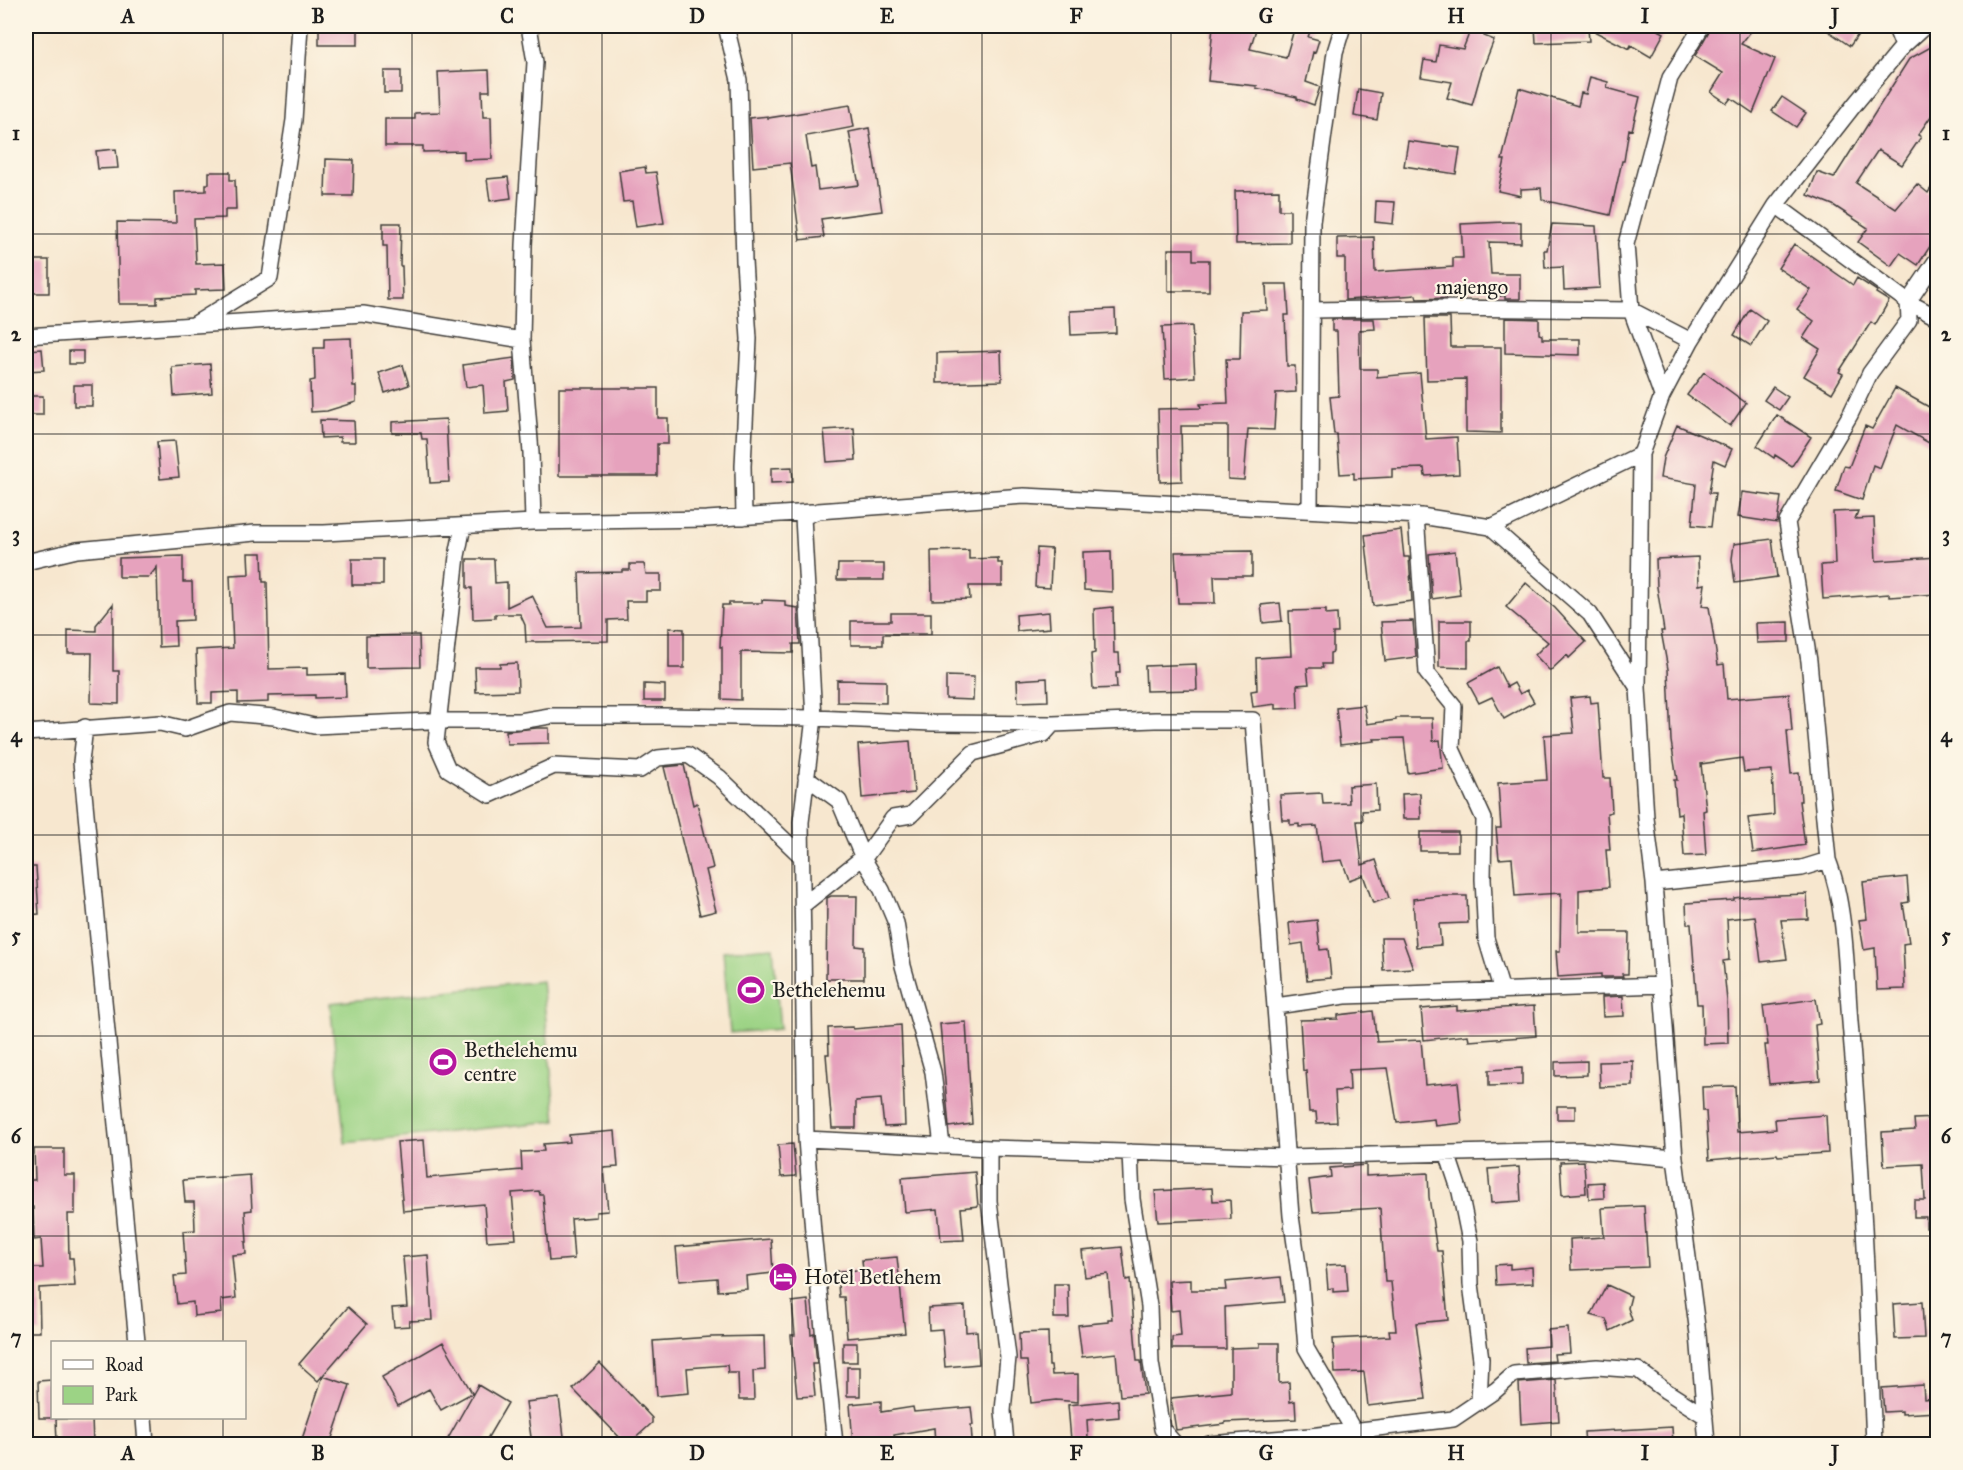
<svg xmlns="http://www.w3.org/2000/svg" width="1963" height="1470" font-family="'IM FELL Great Primer',serif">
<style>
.green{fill:#9cd385;stroke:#5c7850;stroke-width:1.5}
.building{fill:#e6a2bd}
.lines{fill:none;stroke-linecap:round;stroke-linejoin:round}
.minor-casing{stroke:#3d3a37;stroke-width:18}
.minor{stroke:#fff;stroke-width:15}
.grid{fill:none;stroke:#1c1c1c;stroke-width:1.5;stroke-opacity:0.55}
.labels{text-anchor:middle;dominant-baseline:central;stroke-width:4.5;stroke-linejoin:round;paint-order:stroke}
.street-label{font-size:21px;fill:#1c1c1c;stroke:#fcf5e5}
.poi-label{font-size:21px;fill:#1c1c1c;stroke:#fcf5e5;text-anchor:start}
.neatline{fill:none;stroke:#1c1c1c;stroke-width:2}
.grid-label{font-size:20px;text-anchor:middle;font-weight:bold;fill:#1c1c1c}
</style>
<rect width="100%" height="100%" fill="#fcf5e5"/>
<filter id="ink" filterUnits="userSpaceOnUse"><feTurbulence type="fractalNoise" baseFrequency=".0167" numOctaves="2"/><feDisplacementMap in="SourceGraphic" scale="12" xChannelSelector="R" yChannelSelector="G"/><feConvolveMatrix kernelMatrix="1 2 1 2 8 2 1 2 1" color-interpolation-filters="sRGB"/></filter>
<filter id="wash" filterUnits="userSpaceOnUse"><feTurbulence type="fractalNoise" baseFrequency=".008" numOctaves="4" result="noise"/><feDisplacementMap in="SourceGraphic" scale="24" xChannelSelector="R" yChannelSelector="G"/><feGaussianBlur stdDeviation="1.35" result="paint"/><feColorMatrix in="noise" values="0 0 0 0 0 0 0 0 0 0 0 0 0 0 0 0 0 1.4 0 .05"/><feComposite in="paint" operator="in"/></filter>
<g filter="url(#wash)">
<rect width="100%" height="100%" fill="#f7e7cf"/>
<path class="green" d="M773 947 780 1029 730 1033 723 951Z
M542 981 556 1121 345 1143 330 1003Z"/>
<g id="blocks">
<path class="building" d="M319 26H358V45H319Z
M1213 26H1257L1250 49 1286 57 1295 26H1312L1308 37 1319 40 1315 53 1313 52 1306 82 1320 87 1314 105 1297 99V97L1256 88 1257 86 1208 81Z
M1472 26H1490L1484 36 1494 40 1481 73 1472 105 1447 98 1452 82 1421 77 1424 60 1436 62 1439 45 1463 49Z
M1535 26H1651L1664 33 1651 57 1631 45 1629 49 1588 28 1589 41 1536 43Z
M1712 26H1755L1741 44 1775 59 1753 113 1731 98 1727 103 1711 92 1723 73 1695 56Z
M1821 26H1864L1850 46Z
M1938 43V106L1918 135 1921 137 1902 165 1878 150 1856 183 1896 209 1917 184 1928 193 1938 177V234L1918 265 1900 253 1891 266 1858 242 1868 228 1833 205 1808 195 1817 172 1834 178 1909 59Z
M489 70 490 91H482L483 117H491L492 159 464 160V151L423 152V146H385V119H415V113L440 112 438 72Z
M384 71H401V93H384Z
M1590 77 1608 82 1607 88 1640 97 1632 130 1629 129 1624 161H1622L1610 215 1542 200 1541 188 1521 189V196L1498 191 1505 160H1502L1519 88 1578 106 1581 93 1586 94Z
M1358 89 1381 93 1377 120 1354 116Z
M1782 97 1806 113 1796 127 1772 111Z
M850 105 854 127 806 136 811 168 815 167 818 190 859 185 849 132 869 128 882 211 821 219 824 237 800 240 790 163 753 167 750 118 768 116V118Z
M1408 141 1460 148 1456 174 1404 166Z
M116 149 118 168 98 169 96 151Z
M326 159 354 160 353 196H325Z
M645 167 646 173 656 172 664 223 636 227 632 201 623 202 619 171Z
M209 172H230V180H235L236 210H225V218L194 219 196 264 225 263 226 289 195 290V295L157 297V304H119L117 222 176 223 175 192 206 191V184H209Z
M508 177 511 198 490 201 487 179Z
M1279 190V210H1290V243L1236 244 1235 191Z
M1376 201 1395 202 1393 224 1375 222Z
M1505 222H1521V243L1489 242 1491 274H1520V299H1505V296H1489V291H1449V298L1417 299 1416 295 1345 300V258H1337V238L1374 237 1375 272 1453 267V258H1463L1461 224Z
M383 223H401L400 266H402L403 300H388L387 246H383Z
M1552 224 1596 226 1600 288 1564 290 1563 267 1545 268 1544 250H1547Z
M1794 244 1853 285 1857 278 1877 291 1876 293 1889 301 1875 325 1871 322 1839 372 1843 374 1832 393 1804 376 1820 349 1803 338 1814 321 1797 309 1811 290 1778 268Z
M1168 249H1193V260H1209V291H1168Z
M30 260H49V293H30Z
M1266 284H1287L1289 315H1285L1287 366H1295L1296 392 1276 393 1274 430 1248 429 1244 480 1228 479V426H1181L1182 481 1160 482 1158 409 1201 408 1200 404 1228 403 1226 359H1240L1241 311 1267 310Z
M1115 309 1116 333 1071 335 1070 311Z
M1750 309 1767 321 1751 346 1734 335Z
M1425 318H1450L1451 347H1501V433L1466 432V379L1427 380Z
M1505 318 1539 319V334L1542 335V339H1580V355L1505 353Z
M1332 319H1374L1375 329 1359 330 1360 369H1377V377L1420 373 1426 439 1457 437 1459 474 1425 476 1424 468 1392 469V477L1354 479V473L1340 474 1337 434H1334L1330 397 1339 396 1337 331H1332Z
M1192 326 1195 377 1165 379 1162 327Z
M351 338 353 386H356V402L327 411 311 412 310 381 315 380 314 348H324V339Z
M42 349 44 370 26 371V350Z
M69 351H83V364H69Z
M1001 351 1002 381 937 383V353Z
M514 358 515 380 506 382 508 411 485 413 483 385 466 387 463 365Z
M210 364 212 393 174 396 172 367Z
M403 365 409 385 385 393 379 373Z
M1704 372 1746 403 1730 426 1687 395Z
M74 385H92V406H74Z
M1773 387 1788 397 1779 410 1764 400Z
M559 388H658V418H668V444H657V476H559Z
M1895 388 1938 412V448L1897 425 1880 468 1873 465 1862 500 1836 491 1844 466 1849 467 1865 426 1872 429Z
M26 396H43V415H26Z
M1777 415 1811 437 1792 466 1775 455 1774 458 1757 446Z
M446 419 449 482 430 483 427 439H422L421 433H392V422Z
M320 420 354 421 355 442H340V437L321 438Z
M1677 425 1732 449 1725 465 1714 460 1709 493H1715L1711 527 1692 525 1696 484 1660 478 1663 458Z
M854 428 856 460 827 462 824 430Z
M175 441 179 477 160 479 157 442Z
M792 467 793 482 771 483V468Z
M1742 492 1781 497 1777 523 1738 517Z
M1858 511 1855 519 1874 518 1876 561 1938 557V594L1889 597V594L1823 599 1821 565 1835 564 1833 512Z
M1401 530 1404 557H1409L1412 601 1373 606 1365 535Z
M1772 539 1777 577 1735 583 1732 559 1734 544Z
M1037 548 1052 549 1050 588 1035 587Z
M969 550V559L998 558V563H1002V586H969L970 599 932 600 931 551Z
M1111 551 1112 592 1084 590 1083 552Z
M1252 551V576H1214L1215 603H1178L1175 552Z
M1455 551 1460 595 1432 599 1429 554Z
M248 553H262L263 582H267L269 669 307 668V675L345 674 346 697 315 698V695L268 696V702L238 703V692L212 693V703H198L196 650 233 648 230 575 249 574Z
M183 556V582H192L193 620 175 621 176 646 159 647 157 567 149 577H119V558Z
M1698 557 1699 585 1705 584 1702 606 1709 607 1718 665 1724 664 1727 699 1789 694 1792 731H1787L1791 774 1799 773 1801 801H1799L1805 845 1753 853 1748 818 1774 815 1772 770 1744 772 1742 758 1701 764 1706 810 1703 811 1706 855 1684 856 1681 813 1677 814 1674 780H1677L1671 741 1668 669 1661 631H1664L1657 587 1656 559Z
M352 559H383V585H352Z
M467 559H494L495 583 507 582V607L532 595 548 628 581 627 579 573 622 572V570H630V564H644L646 574H661V591H646V601H626L627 619 608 620V641L526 642 525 625 520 614H495V618L473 619 472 588H467Z
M838 564H884V580H837Z
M1526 583 1555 608 1586 642 1569 658 1567 655 1550 671 1535 655 1548 642 1506 607Z
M762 600 785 601V606L798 608 800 644H793V653L741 652V700L722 699V647H720L722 605H729V603H762Z
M1280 603 1282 621 1263 623 1261 605Z
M113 604V671H119V704L91 703 92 653H68V630L96 631V625Z
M1113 607 1114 653H1119L1120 673H1116L1117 688 1093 689 1091 654 1095 653 1094 609Z
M1326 610V615L1337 614 1338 633H1333V652L1330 653V664H1322L1323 668H1307L1309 684 1297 685 1298 708 1276 709V704L1253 707 1251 691 1257 690 1256 658 1291 656 1289 611Z
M1049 612 1050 628 1017 631 1016 615Z
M891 613H931V634H883V645H851V621H891Z
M1413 621 1416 657 1385 661 1381 622Z
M1439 621H1471V641H1468V668L1439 667Z
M1789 622V642L1757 643 1756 623Z
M669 628 684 629V668H669Z
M419 635 420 667 366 668V636Z
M517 663 518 691 476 692 475 667H500V664Z
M1196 664 1197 690 1146 691 1145 666Z
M1497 667 1507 687 1514 683 1520 694 1527 690 1534 702 1504 719 1492 697 1479 703 1468 683Z
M946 676 974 677 973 700 946 699Z
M1047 678 1048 701 1018 702 1017 680Z
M837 680 886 681V703L837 702Z
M644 684 665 685V701H644Z
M1590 696 1591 703 1598 702 1603 778H1610L1612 812 1607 813 1610 850H1606L1609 887 1579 890V932H1629L1628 974H1622L1623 977H1601V974L1558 977 1556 951H1560L1561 893 1515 896 1512 858 1499 859 1496 828H1501L1498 783 1547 780 1544 735 1574 733 1570 698Z
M1364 705 1367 724 1396 720V718H1432L1433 741 1440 740 1443 768 1408 773 1404 738 1374 739 1375 741 1340 745 1336 708Z
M537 728H549V743L507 744 506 731Z
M910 741 914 793 862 798 858 745Z
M684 765 693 805 697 803 713 868 706 870 716 911 700 915 664 767Z
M1376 784 1377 810 1362 811 1363 821H1357L1362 865 1376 860 1389 898 1373 903 1363 875 1349 880 1342 860 1322 862 1317 826 1299 827V824L1290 825V820H1282L1280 795 1322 793 1323 804 1349 803 1348 786Z
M1420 793 1421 819H1403L1402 794Z
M1420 832H1458V851H1420Z
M26 867H36L39 914 26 915Z
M1907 877 1909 902 1903 903 1909 943 1903 944 1905 989 1877 990 1875 948 1864 950 1859 920 1867 919 1863 882Z
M1807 894 1808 919 1781 920 1787 959 1761 962 1755 916 1727 919 1729 960 1723 961 1727 1001 1728 1043 1703 1044 1702 1004H1697L1691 924H1687L1686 903 1734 900V898L1751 896Z
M831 896H857L856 946 864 947V979H826L827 898Z
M1439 896H1467L1468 923 1439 924 1441 945 1416 947 1413 899Z
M1317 920 1320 950 1328 949 1331 978 1307 980 1303 943 1291 945 1289 923Z
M1381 938H1402L1413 968 1383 970Z
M1623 996 1624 1016 1603 1017 1602 997Z
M1816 999 1820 1024 1815 1025 1820 1080 1769 1084 1765 1045H1768L1763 1006Z
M1457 1006V1011L1534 1006 1536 1036 1469 1041 1468 1035 1424 1040 1421 1009Z
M1373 1011 1377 1042 1421 1040 1425 1085 1458 1082 1462 1123 1435 1126 1434 1119 1397 1123 1388 1068 1349 1070 1350 1090 1335 1091 1337 1122 1317 1123 1316 1112H1309L1306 1070 1303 1071 1300 1020 1338 1019V1015Z
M966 1022 972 1124 949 1127 940 1024Z
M901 1025 905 1126 884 1127 881 1099 856 1101V1128H832L826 1054H829L828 1028 853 1027V1029Z
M1587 1061V1075L1555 1076V1062Z
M1633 1061V1086L1600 1087 1599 1062Z
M1522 1068V1085L1489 1086V1070Z
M1735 1086 1737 1132 1776 1129 1775 1119 1826 1115 1828 1153 1778 1156 1777 1154 1709 1160 1706 1111H1703L1702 1087Z
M1557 1106H1575V1119H1557Z
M1938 1118V1227L1926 1228V1217H1914V1200H1925L1923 1164 1884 1166 1882 1132 1915 1130 1914 1119Z
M615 1131 618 1167 604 1168 608 1211 596 1212V1217L571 1219 574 1259 549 1261 543 1195H540L539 1191 512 1193 516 1239 487 1241 484 1204 403 1211 397 1142 424 1140 427 1178 522 1170 521 1152 544 1151 543 1144 570 1142 569 1135Z
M793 1144 796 1176 781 1177 778 1145Z
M34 1149H64V1175H75V1214H68L69 1258H73L75 1286 39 1288 40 1332H26V1268H43L41 1239 34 1240 33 1207H26V1180H35Z
M1584 1161 1586 1193 1562 1195 1560 1162Z
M1366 1165V1176L1428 1173 1429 1197 1437 1251H1442L1448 1320 1416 1323 1426 1399 1368 1406 1364 1372 1335 1373 1333 1339 1390 1336 1389 1330H1396L1391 1282H1385L1380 1208 1313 1212 1309 1180 1331 1177 1330 1168Z
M1519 1167 1521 1201 1491 1203 1488 1169Z
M975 1172 978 1206 961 1208 964 1240 941 1241 938 1209 905 1212 902 1178Z
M250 1175 252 1210 245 1211 247 1242H245L246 1254 232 1255 236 1298 221 1300 222 1313 194 1316 193 1302 177 1304 174 1276 186 1275 183 1231 195 1230 194 1202H185L183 1180Z
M1603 1182 1604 1198 1589 1199 1588 1183Z
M1212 1188 1213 1201 1230 1200 1231 1219 1158 1222 1155 1191Z
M1644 1206 1648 1267 1571 1270 1570 1239 1604 1237 1602 1208Z
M771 1239 773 1273 746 1276 747 1289 718 1291 717 1278 679 1281 676 1247Z
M1122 1247 1126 1280 1130 1279 1137 1361H1141L1145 1394 1120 1396 1116 1353 1082 1357 1078 1325 1108 1322V1319H1112L1108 1274 1085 1277 1082 1251Z
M428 1255 432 1320 409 1321 410 1326 394 1327 392 1308 407 1307 403 1257Z
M897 1257 905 1333 847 1338 844 1297H839L837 1271 863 1270 862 1260Z
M1346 1264 1348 1291 1333 1292V1288L1328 1289 1326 1265Z
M1510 1264V1269L1532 1267 1533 1283 1496 1285 1495 1265Z
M1281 1277 1284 1302 1225 1307 1226 1349H1172V1337L1181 1336 1179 1310 1171 1311 1169 1281 1191 1280V1290H1226L1225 1282Z
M1054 1284H1068L1069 1318H1054Z
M1607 1285 1631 1296 1628 1308 1632 1320 1610 1331 1606 1319 1591 1315Z
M808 1300 811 1334 814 1333 817 1364H812L815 1396 797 1397 791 1335H795L792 1302Z
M1922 1302 1924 1338 1895 1339 1893 1304Z
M965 1306 966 1332 977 1331 979 1364 945 1367 942 1329 929 1330 928 1308Z
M348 1307 367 1324 318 1381 299 1364Z
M1568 1328 1570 1353 1554 1354 1555 1361 1526 1363 1525 1348 1549 1346 1548 1330Z
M1048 1332 1049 1366H1051L1052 1375 1078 1374V1402L1056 1400 1031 1403 1027 1361H1020L1019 1333Z
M764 1336 765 1370 753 1371 754 1400H739L738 1373H728L727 1365 687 1368 689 1393 657 1396 653 1341 711 1337Z
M443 1342 472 1393 441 1410 429 1389 398 1406 382 1377Z
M843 1343H857V1362H843Z
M1260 1343H1279V1383L1289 1382 1290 1402 1295 1401 1296 1419 1225 1422V1424L1176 1430 1171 1398 1231 1392V1348L1260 1347Z
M600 1363 652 1418V1423L629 1444H626L573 1389Z
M847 1367H860V1396H847Z
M323 1376 350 1385 330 1444H320L302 1439Z
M52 1380V1418H39L38 1381Z
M1556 1380 1559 1421 1521 1424 1519 1383Z
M478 1385 508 1403 484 1444H445Z
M1923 1385 1924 1399 1936 1398 1937 1412 1902 1414V1411L1884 1412 1882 1388Z
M559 1398 565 1444H532L526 1402Z
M1118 1400 1119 1417 1087 1420 1088 1438 1071 1440 1068 1405Z
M881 1401V1412L913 1407 914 1412 971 1407 973 1425H971L972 1440 935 1443 934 1428 894 1435 895 1444H853L850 1404Z
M92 1418 93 1444H78V1440L57 1442 56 1419Z
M1672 1427 1673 1444H1585L1584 1432Z"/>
</g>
</g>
<g filter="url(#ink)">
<use href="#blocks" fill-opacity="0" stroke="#3d3a37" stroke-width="1.5"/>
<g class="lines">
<g class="minor-casing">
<path id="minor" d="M726 26 739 80 744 261 749 339 743 466 744 517
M1895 26 1903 46
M1776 205 1908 302 1938 258
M1312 310 1434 308 1631 310 1691 341
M195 324 270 278 294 120 300 26
M26 336 363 314 522 340 531 453 533 522 707 519 812 512
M522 340 524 245 535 62 529 26
M1662 396 1631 310 1626 244 1670 78 1702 26
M1310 509 1312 222 1335 52 1343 26
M1416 515 1427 673 1454 706 1452 749 1484 819 1483 879 1486 938 1502 991
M463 526 457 556 436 742 448 769 490 795 554 766 640 770 658 758 688 755 719 777 801 856
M1491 527 1641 454 1662 396 1691 341 1776 205 1855 104 1903 46 1925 26
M26 562 77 550 255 533H324L533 522
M1638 688 1641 454
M85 727 81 762 137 1342
M26 733 160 723 185 729 230 713 274 717 314 726 428 721H520L550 716H664L814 718 932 723 1053 724 1155 720H1253L1291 1216 1301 1286 1306 1348 1354 1431
M806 777 839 801 863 858 882 890 896 923 903 966 933 1072 942 1146
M1828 860C1846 906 1846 971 1850 1022 1862 1162 1868 1303 1874 1444
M1654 883 1802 868 1828 860 1809 661 1787 522 1850 415 1870 373 1909 320 1908 302 1938 318
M802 906 867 854 893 818 911 815 973 753 1044 734 1053 724
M1276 1006 1345 996 1662 985
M806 1139 989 1148 1288 1157 1580 1150 1675 1158
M989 1148V1201L1008 1357 1003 1411 1006 1444
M1130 1152 1132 1199 1149 1306 1151 1363 1162 1429 1175 1444
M1447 1153 1460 1192 1470 1241 1471 1284 1481 1359 1479 1402
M144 1418 146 1444
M835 1444 813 1232 806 1139 801 822 814 718 803 517 818 511 1024 496 1421 516 1491 527 1590 614 1638 688 1646 818 1654 883 1675 1158 1698 1334 1707 1444
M1209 1444 1310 1436 1453 1419 1496 1390 1514 1374 1597 1367 1638 1370 1666 1391 1705 1416"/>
</g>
<use href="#minor" class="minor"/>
</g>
</g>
<path class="grid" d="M223 26V1342M412 26V1444M602 26V1444M792 26V1444M982 26V1444M1171 26V1444M1361 26V1444M1551 26V1444M1740 26V1444M26 234H1938M26 434H1938M26 635H1938M26 835H1938M26 1036H1938M26 1236H1938M223 1418V1444"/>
<defs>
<g id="stadium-disc" transform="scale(1.5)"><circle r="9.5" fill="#b5179e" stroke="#fcf5e5"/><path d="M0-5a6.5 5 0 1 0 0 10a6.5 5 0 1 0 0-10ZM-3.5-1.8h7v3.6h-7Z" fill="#fff"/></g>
<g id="hotel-disc" transform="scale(1.5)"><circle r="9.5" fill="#b5179e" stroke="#fcf5e5"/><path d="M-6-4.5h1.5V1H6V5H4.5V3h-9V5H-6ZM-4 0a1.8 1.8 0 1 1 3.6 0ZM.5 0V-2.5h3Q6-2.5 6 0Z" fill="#fff"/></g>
</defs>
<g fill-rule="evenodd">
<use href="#stadium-disc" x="751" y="990"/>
<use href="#stadium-disc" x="443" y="1062"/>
<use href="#hotel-disc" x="783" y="1277"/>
</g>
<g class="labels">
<g class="street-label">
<text x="1472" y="287">majengo</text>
</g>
<g class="poi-label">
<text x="772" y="990">Bethelehemu</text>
<text x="464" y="1050">Bethelehemu<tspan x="464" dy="24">centre</tspan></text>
<text x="804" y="1277">Hotel Betlehem</text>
</g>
</g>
<rect width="1963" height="1470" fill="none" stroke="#fcf5e5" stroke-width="66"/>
<rect x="51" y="1341" width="195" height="78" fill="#fcf5e5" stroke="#a29e95" stroke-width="1.5"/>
<rect x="63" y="1360" width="30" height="9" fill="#ffffff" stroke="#a29e95" stroke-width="1.5"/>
<text x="105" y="1371" font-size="18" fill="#1c1c1c">Road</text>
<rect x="63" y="1386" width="30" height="18" fill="#9cd385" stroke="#a29e95" stroke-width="1.5"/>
<text x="105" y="1401" font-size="18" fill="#1c1c1c">Park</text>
<rect x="33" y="33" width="1897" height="1404" class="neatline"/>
<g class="grid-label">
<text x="128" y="23">A</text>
<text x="318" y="23">B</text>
<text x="507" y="23">C</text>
<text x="697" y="23">D</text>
<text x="887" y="23">E</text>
<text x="1076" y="23">F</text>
<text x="1266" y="23">G</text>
<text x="1456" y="23">H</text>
<text x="1645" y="23">I</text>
<text x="1835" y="23">J</text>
<text x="16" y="140">1</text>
<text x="1946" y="140">1</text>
<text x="16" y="341">2</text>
<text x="1946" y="341">2</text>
<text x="16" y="541">3</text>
<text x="1946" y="541">3</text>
<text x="16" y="742">4</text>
<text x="1946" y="742">4</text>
<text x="16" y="942">5</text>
<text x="1946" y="942">5</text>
<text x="16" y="1143">6</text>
<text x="1946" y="1143">6</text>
<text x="16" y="1344">7</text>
<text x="1946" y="1344">7</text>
<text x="128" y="1460">A</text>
<text x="318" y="1460">B</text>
<text x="507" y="1460">C</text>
<text x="697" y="1460">D</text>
<text x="887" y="1460">E</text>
<text x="1076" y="1460">F</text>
<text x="1266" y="1460">G</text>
<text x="1456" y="1460">H</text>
<text x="1645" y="1460">I</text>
<text x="1835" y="1460">J</text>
</g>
</svg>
